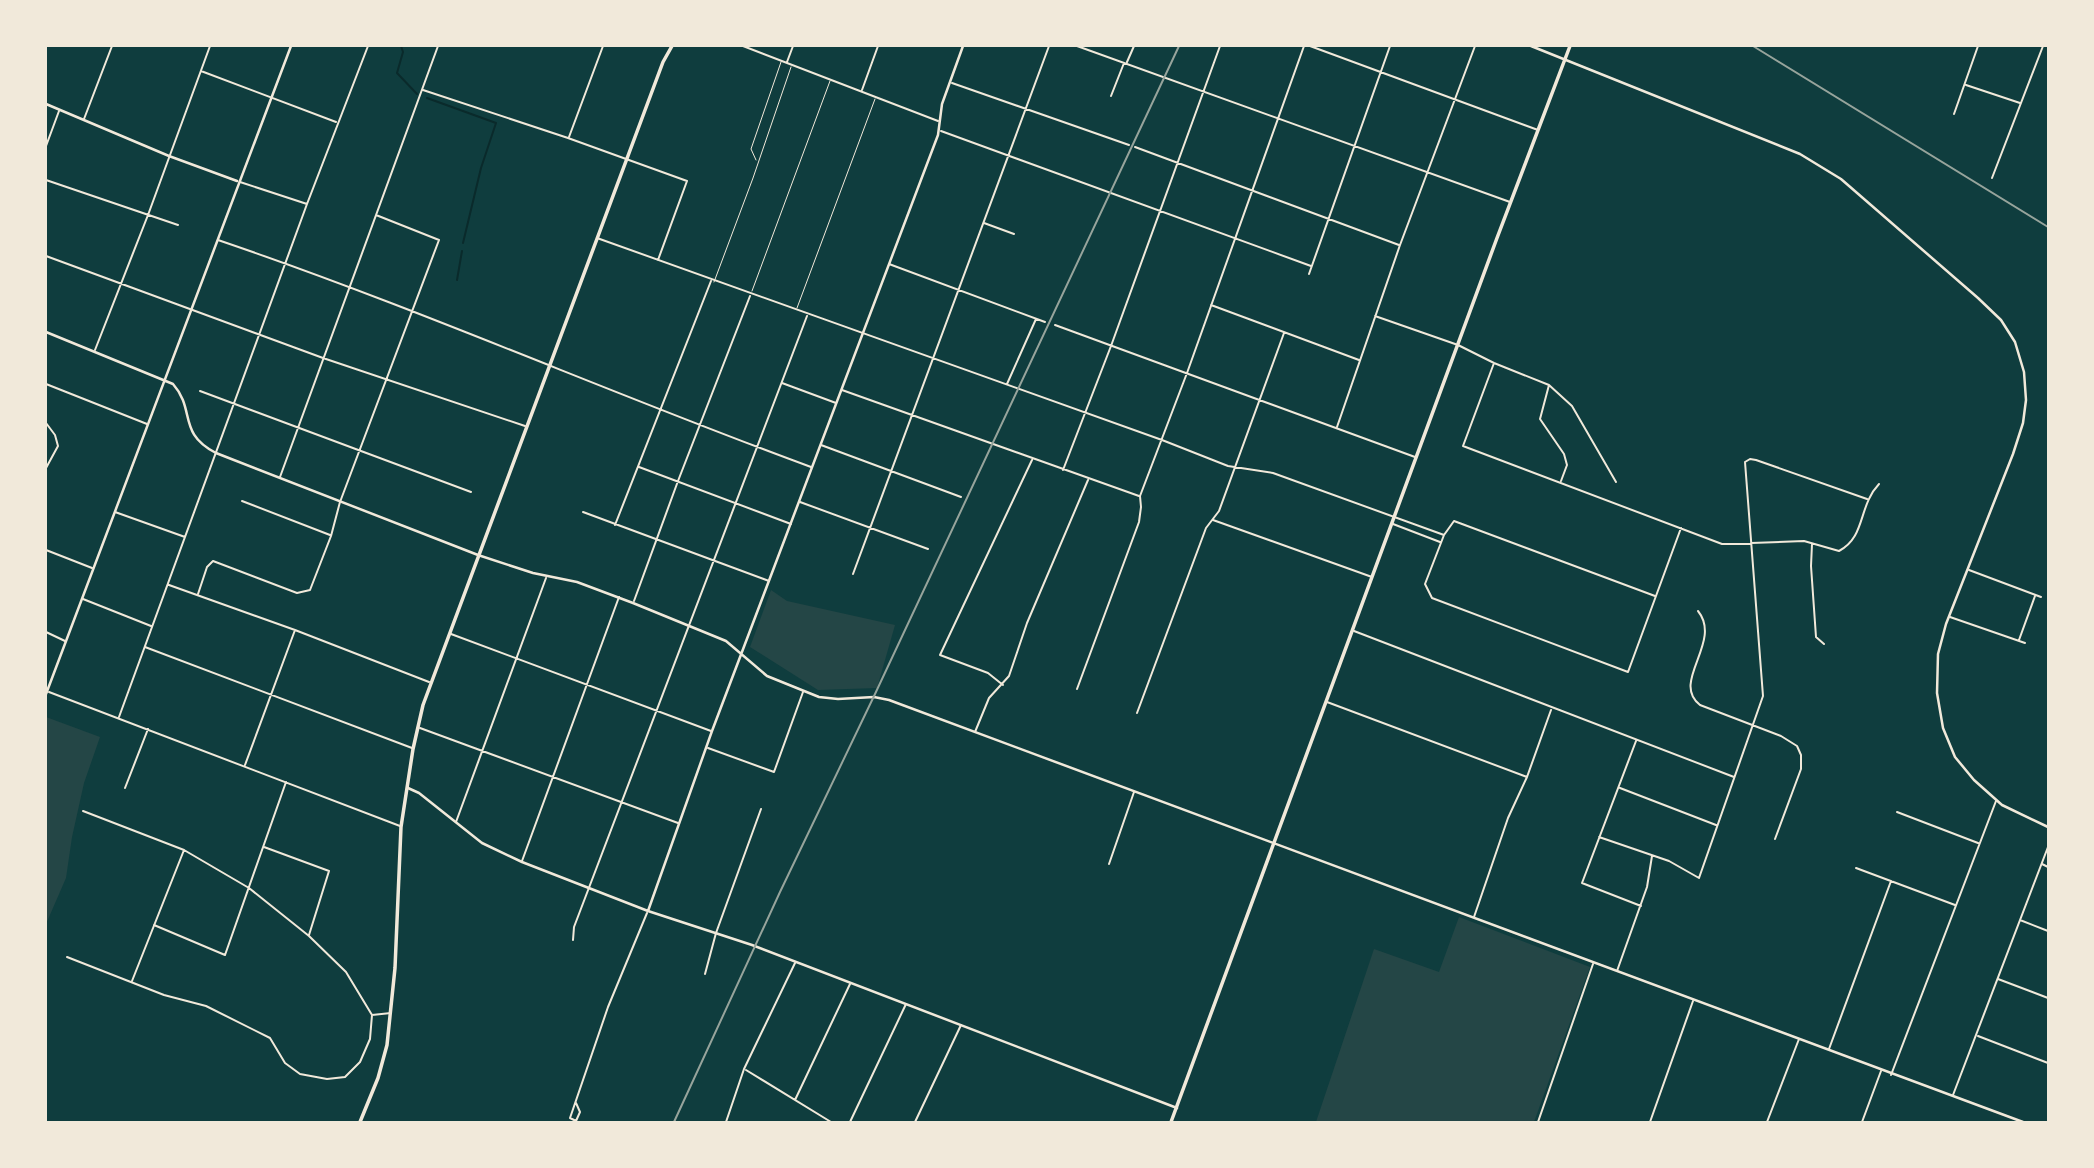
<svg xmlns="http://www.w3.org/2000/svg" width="2094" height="1168" font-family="'PT Serif',serif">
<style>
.green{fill:#244646}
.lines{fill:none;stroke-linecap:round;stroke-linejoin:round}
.stream{stroke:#0a2a2b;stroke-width:2}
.service{stroke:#f1e9da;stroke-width:1}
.minor{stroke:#f1e9da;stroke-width:2}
.tertiary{stroke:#f1e9da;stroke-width:2.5}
.secondary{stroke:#f1e9da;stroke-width:3.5}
.trunk{stroke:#f1e9da;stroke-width:3.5}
.rail{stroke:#97a49c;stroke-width:2}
</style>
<rect width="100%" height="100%" fill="#0f3d3e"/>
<path class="green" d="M771 590 787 601 895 625 877 688 818 690 750 647Z
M46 717 100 737 84 783 72 837 66 878 46 924Z
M1459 917 1590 967 1534 1122H1316L1374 949 1439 972Z"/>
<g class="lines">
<path class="stream" d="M401 46 403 52 397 73 417 94
M427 98 496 123 481 168 463 243
M457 280 462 251"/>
<path class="service" d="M756 160 751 149 781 62
M714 282 753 178 791 67
M752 291 830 81
M797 308 875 99"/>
<path class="minor" d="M743 46 938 121
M1077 46 1510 202
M1310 46 1538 130
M787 62 793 46
M1127 62 1134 46
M201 71 336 122
M952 83 1129 145
M1966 85 2020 103
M423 90 568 138 687 181 658 260
M862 90 878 46
M1111 96 1124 63
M1954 114 1978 46
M84 119 112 46
M941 131 1311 266
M569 137 603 46
M46 146 59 111
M1135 147 1399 245
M1992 178 2043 46
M46 180 178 225
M240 182 307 204
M984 223 1014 234
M597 238 1162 440 1228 466 1273 473 1444 535
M218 240C418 308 612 394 811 467
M46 256 323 358 525 426
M889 264 1045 322
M1309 274 1390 46
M1211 305 1359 360
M1375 316 1458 345 1494 363 1549 385 1572 406 1616 482
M1055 325 1415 457
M95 350 148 215 210 46
M1494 363 1463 446 1722 544 1804 541 1839 551C1866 537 1858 506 1879 484
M782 383 836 403
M46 384 147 424
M1007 384 1036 319
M1549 385 1540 419 1564 454 1567 465 1561 481
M842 390 1139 496
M200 391 471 492
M46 423 55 435 58 446 46 468
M1337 427 1400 245 1475 46
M821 445 961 497
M639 467 791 524
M1063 470 1111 346 1220 46
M280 477 438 46
M242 501 330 535
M800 502 928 549
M115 512 185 537
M583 512 769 581
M1213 520 1372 577
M1393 524 1440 542
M615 525 711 281
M1812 544 1811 566 1816 637 1824 644
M46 550 92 568
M1969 570 2041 597
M853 574 1049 46
M169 585 295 630 429 682
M198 594 207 567 213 561 297 593 310 590 331 536 340 502 439 240 376 215
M1655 596 1454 521 1444 535 1425 584 1432 598 1628 672 1681 528
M83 599 151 626
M634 601 678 481 750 296
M1698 611C1723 642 1670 682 1700 705L1781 736 1797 746 1801 755V769L1775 839
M1950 617 2025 643
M1354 631 1734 777
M46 632 65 641
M451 634 711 731
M2019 640 2035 596
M145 647 412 748
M1003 685 988 673 940 655 1032 460
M1077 689 1139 522 1141 507 1140 496 1187 373 1304 46
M49 692 400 826
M1327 702 1527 777
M1137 713 1206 528 1219 511 1284 333
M119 717 307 204 368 46
M420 728 678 823
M975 732 989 698 1009 676 1027 623 1088 480
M1636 741 1582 883 1641 906
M708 748 774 772 803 692
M245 765 295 630
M125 788 148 729
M1620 788 1716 825
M83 811 184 850 249 888 309 936 346 972 372 1015 391 1013
M1897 812 1978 843
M456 822 546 578
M1599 837 1669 861 1699 878 1763 696 1745 462 1750 459 1756 460 1867 499
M264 847 329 871 309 935
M522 861 619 597
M1109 864 1134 792
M2042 864 2048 867
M1856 868 1955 905
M1474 917 1508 818 1527 777 1551 710
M2020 920 2048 931
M154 925 225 955 286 782
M573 940 574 927 807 316
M67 957 164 995 206 1006 270 1038 285 1063 300 1074 327 1079 345 1077 360 1062 370 1039 372 1015
M1617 971 1647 887 1652 856
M705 974 716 933 761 809
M1998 979 2048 998
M132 981 184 850
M1978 1036 2048 1063
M1829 1049 1891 881
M746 1070 831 1122
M1891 1075 1996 801
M1953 1095 2048 847
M795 1100 850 984
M576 1103 580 1112 576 1121 570 1118 608 1007 647 913
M726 1122 744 1069 795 963
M850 1122 906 1004
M915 1122 961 1025
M1538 1122 1593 964
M1650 1122 1693 1001
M1767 1122 1799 1039
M1862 1122 1881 1071"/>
<path class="tertiary" d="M1531 46 1800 154 1841 179 1978 298 2001 320 2015 342 2024 372 2026 400 2023 423 2013 454 1946 624 1938 654 1937 693 1943 728 1955 757 1974 780 2002 805 2048 827
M46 104 169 156 237 181
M46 332 173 384C196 410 177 433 216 453L478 555 533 573 577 582 633 603 726 641 767 676 819 697 838 699 874 697 889 700 2023 1122
M46 694 291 46
M408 788 419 793 482 843 522 862 648 911 752 945 1177 1108
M648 911 712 731 938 135 942 104 963 46"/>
<path class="secondary" d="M1171 1122 1497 238 1570 46"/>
<path class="trunk" d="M360 1122 378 1078 387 1045 395 968 401 827 413 749 423 705 663 62 672 46"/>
<path class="rail" d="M1753 46 2048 227
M674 1122 780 892 875 694 1179 46"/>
</g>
<rect width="2094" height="1168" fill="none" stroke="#f1e9da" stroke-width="94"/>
</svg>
